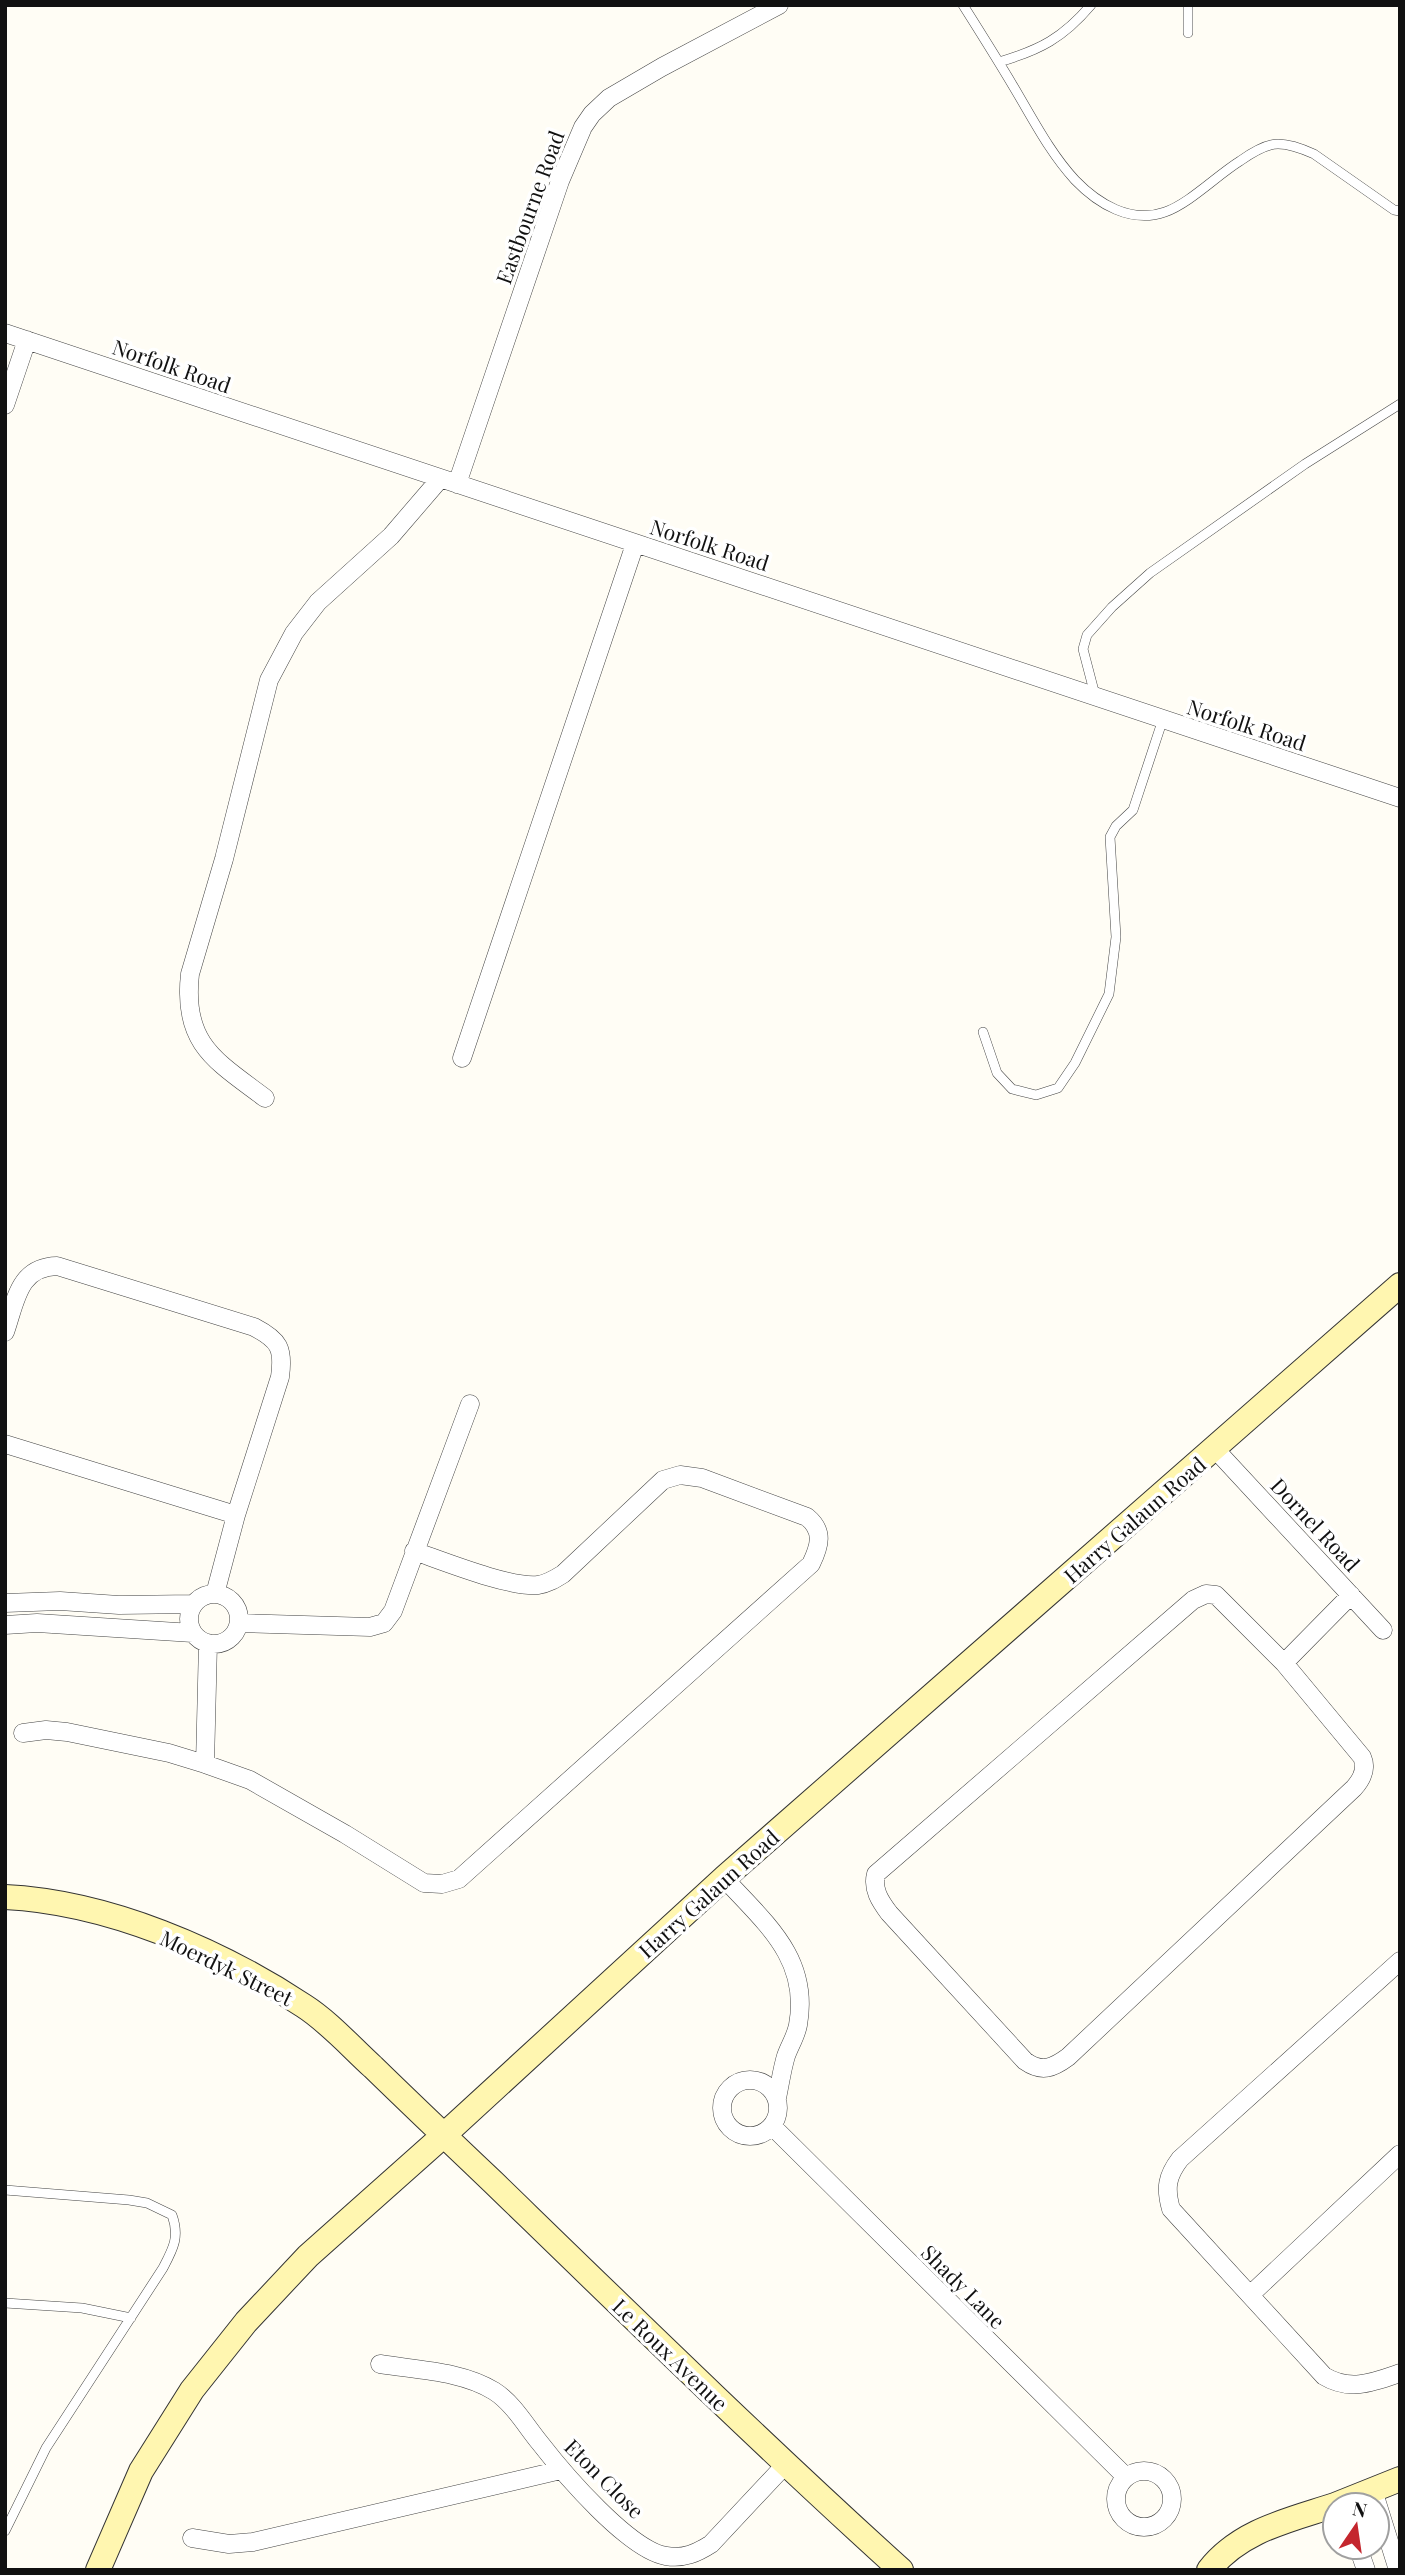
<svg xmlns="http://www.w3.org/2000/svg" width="1405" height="2575" font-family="'Playfair Display',serif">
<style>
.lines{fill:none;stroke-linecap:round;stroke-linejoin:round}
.lane-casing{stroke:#444;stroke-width:10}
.street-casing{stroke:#444;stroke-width:19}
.secondary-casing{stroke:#333;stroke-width:26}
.lane{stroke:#fff;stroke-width:9}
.street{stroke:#fff;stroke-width:18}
.secondary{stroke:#fff6b0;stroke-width:24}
.labels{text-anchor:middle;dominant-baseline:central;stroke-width:7;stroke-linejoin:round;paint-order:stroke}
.street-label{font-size:21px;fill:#111;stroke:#fff}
</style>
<rect width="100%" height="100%" fill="#fffdf5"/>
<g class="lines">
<g class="lane-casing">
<path id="lane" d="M963 5C982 35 1001 65 1019 96 1036 125 1052 155 1075 180 1098 204 1131 224 1165 212 1190 203 1216 176 1240 161 1250 154 1265 144 1278 144 1291 144 1303 149 1314 154L1394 210 1400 211
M1188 5V33
M999 62C1040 50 1063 38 1091 5
M1095 695 1083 649 1087 635 1112 607 1150 573 1305 464 1400 404
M983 1032 997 1073 1012 1089 1036 1095 1058 1088 1075 1063 1109 994 1116 937 1110 837 1116 826 1133 810 1163 719
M5 2190 129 2200 147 2203 172 2215C180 2237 173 2249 163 2268L46 2448 5 2531
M5 2303 82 2308 131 2318"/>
</g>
<g class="street-casing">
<path id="street" d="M5 333 1400 798
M5 405 27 340
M457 484 560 181 583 127 592 114 609 98 662 67 779 5
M462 1058 635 544
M265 1098C216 1061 182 1044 190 974L224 859 269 680 294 633 318 602 391 536 440 479
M5 1332C16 1301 18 1267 57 1266L254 1327C279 1340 284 1348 280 1377L236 1515 215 1594
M5 1444 236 1515
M1215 1449 1383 1630
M1206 1594 1216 1595 1284 1663 1362 1757C1367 1768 1362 1779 1354 1788L1068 2057C1053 2068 1042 2073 1025 2061L889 1913C880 1901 872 1889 876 1874L1193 1600Z
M189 1619a25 25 0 1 1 50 0a25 25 0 1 1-50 0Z
M5 1603 60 1601 119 1605 194 1604
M239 1623 370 1627 384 1623 393 1611 470 1404
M5 1625 37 1623 193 1633
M1284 1663 1351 1595
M23 1733 46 1730 67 1732 169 1753 205 1764 250 1780 345 1834 424 1883 442 1884 459 1879 811 1564C820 1545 824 1531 807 1517L702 1478 680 1475 663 1480 563 1574C555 1579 547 1584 538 1585 510 1588 443 1561 414 1551
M205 1764 208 1643
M724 1878C765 1923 810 1958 798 2025 796 2036 790 2045 786 2056 782 2069 780 2084 777 2098
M1400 1961 1180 2159C1167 2176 1165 2188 1171 2209L1324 2376C1350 2392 1374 2382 1400 2373
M722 2108a28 28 0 1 1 56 0a28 28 0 1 1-56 0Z
M772 2126 1126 2477
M1250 2295 1400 2154
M380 2364C417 2370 462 2371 494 2391 513 2403 526 2426 540 2443 564 2474 629 2550 666 2556 684 2559 697 2553 711 2544L785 2465
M1116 2499a28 28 0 1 1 56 0a28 28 0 1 1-56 0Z
M1373 2490 1398 2570
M192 2538 229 2544 253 2542 561 2470
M1358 2547 1366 2570"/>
</g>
<g class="secondary-casing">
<path id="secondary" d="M5 1897C108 1902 219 1950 304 2006 329 2022 351 2047 373 2067 413 2106 453 2144 493 2182 628 2313 762 2444 901 2570
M1335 2505 1400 2479
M98 2570 141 2471 192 2390 246 2322 308 2256 444 2135 724 1878 1400 1285
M1209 2570C1240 2530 1290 2520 1335 2505"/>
</g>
<use href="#lane" class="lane"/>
<use href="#street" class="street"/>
<use href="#secondary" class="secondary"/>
</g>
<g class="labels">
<g class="street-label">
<text transform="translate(529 207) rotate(-70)">Eastbourne Road</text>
<text transform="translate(172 365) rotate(19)">Norfolk Road</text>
<text transform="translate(710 544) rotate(18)">Norfolk Road</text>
<text transform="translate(1247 724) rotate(18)">Norfolk Road</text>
<text transform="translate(1134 1519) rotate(-41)">Harry Galaun Road</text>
<text transform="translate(1316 1524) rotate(47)">Dornel Road</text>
<text transform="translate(708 1893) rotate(-42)">Harry Galaun Road</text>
<text transform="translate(227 1967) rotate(26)">Moerdyk Street</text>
<text transform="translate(964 2286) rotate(45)">Shady Lane</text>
<text transform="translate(671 2354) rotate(44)">Le Roux Avenue</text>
<text transform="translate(605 2478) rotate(45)">Eton Close</text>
</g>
</g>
<rect width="1405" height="2575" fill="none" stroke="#111111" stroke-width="14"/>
<g transform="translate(1356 2526) rotate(13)"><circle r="33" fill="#ffffff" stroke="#a0a0a0" stroke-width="2"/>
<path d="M0-5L12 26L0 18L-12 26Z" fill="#c4262e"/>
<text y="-10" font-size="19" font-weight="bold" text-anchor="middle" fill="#111111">N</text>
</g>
</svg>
